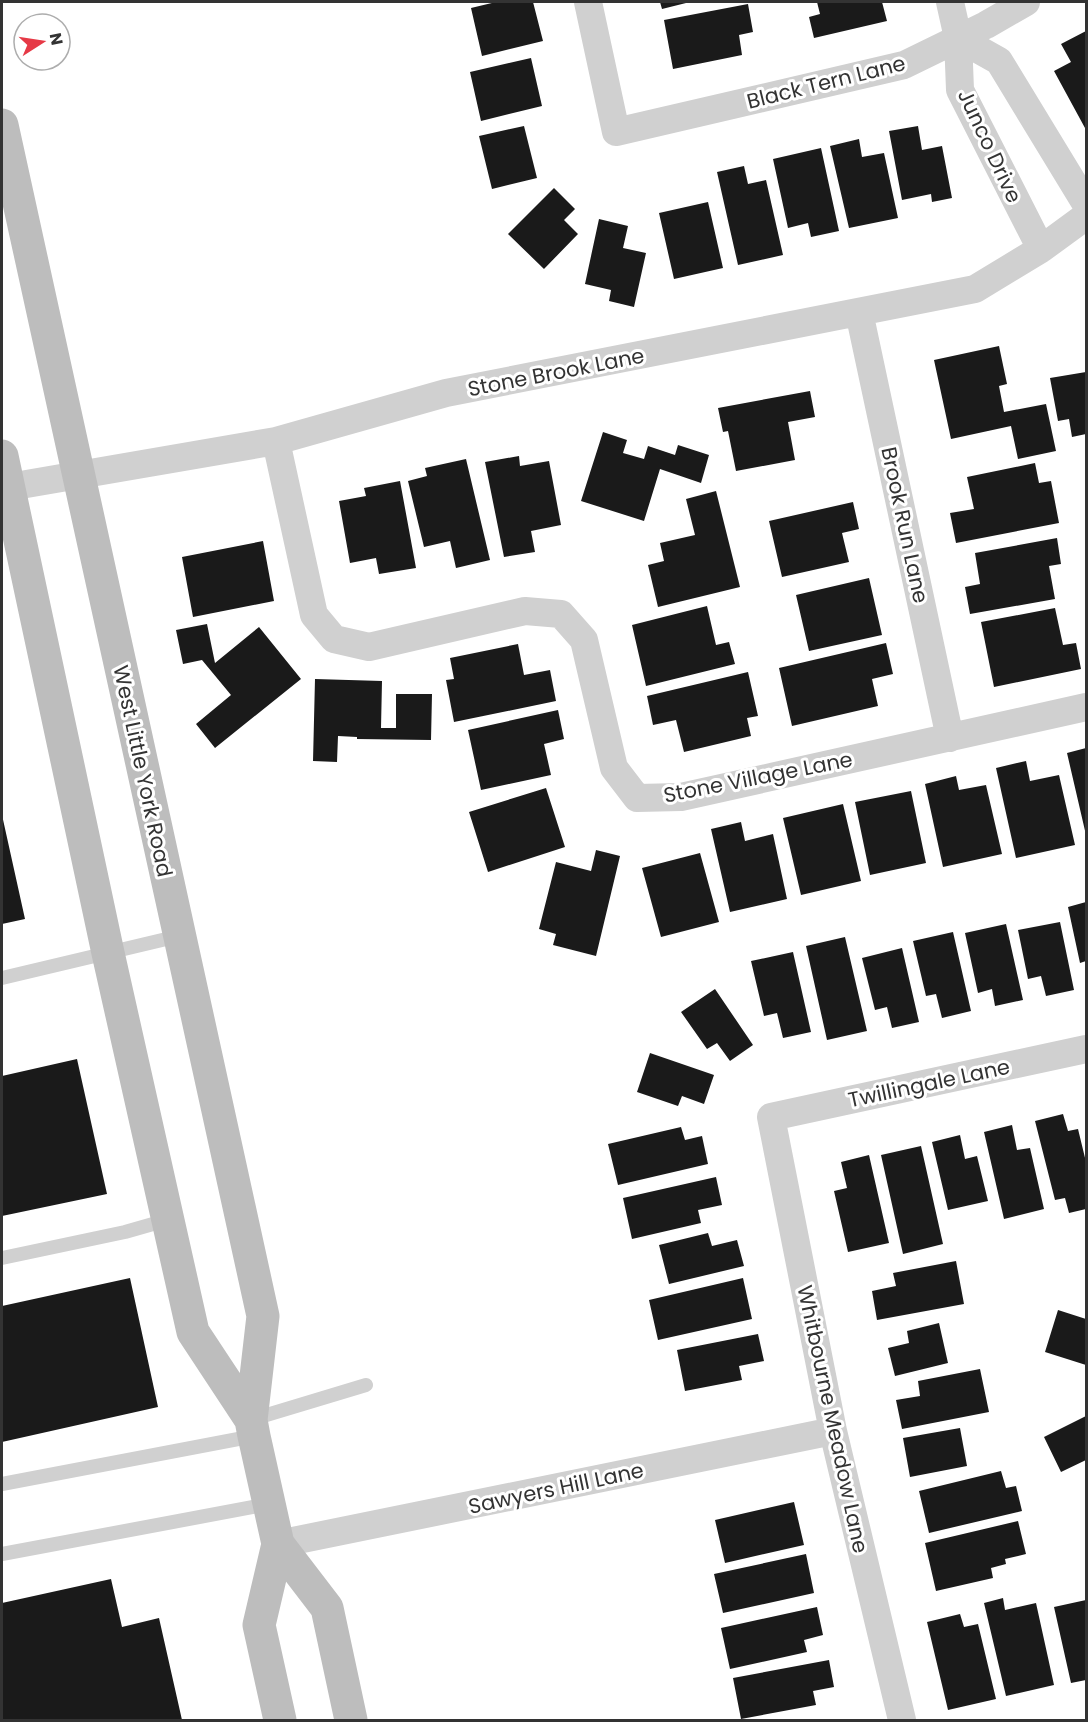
<svg xmlns="http://www.w3.org/2000/svg" width="1088" height="1722" font-family="Poppins,sans-serif">
<style>
.building{fill:#1a1a1a}
.lines{fill:none;stroke-linecap:round;stroke-linejoin:round}
.service{stroke:#d0d0d0;stroke-width:14}
.minor{stroke:#d0d0d0;stroke-width:28}
.secondary{stroke:#bdbdbd;stroke-width:33}
.labels{text-anchor:middle;dominant-baseline:central;stroke-width:6;stroke-linejoin:round;paint-order:stroke}
.street-label{font-size:21px;fill:#333;stroke:#fff}
</style>
<rect width="100%" height="100%" fill="#fff"/>
<path class="building" d="M496 2H533L543 41 482 56 471 8Z
M660 2H690L662 9Z
M817 2H882L887 21 814 38 809 17 820 14Z
M748 4 753 32 739 35 742 55 673 69 664 20Z
M1086 31V127L1085 128 1054 71 1071 62 1061 44Z
M531 58 542 106 481 121 470 72Z
M524 126 537 178 492 189 479 136Z
M918 126 922 150 942 146 952 198 932 202 931 194 902 200 889 131Z
M859 139 862 157 884 153 898 218 849 228 830 146Z
M821 148 839 231 811 237 808 223 788 228 773 159Z
M744 166 748 184 766 180 783 255 738 265 717 172Z
M554 188 575 209 564 220 578 234 544 269 508 234Z
M708 202 723 268 674 279 659 213Z
M599 219 628 226 623 248 646 253 634 307 609 301 611 290 585 284Z
M999 346 1007 384 999 386 1004 412 1046 404 1056 451 1018 459 1011 426 951 439 934 360Z
M1086 372V434L1072 437 1069 419 1058 421 1050 378Z
M810 391 815 417 788 422 795 460 736 471 728 431 723 432 718 408Z
M603 432 627 440 623 453 644 459 648 446 675 455 678 445 709 455 701 483 660 469 644 521 581 501Z
M519 456 520 466 549 461 561 525 531 531 535 552 504 557 485 462Z
M466 459 490 560 456 568 450 541 424 547 408 481 427 476 425 468Z
M1035 463 1039 483 1051 481 1059 523 956 543 950 513 974 509 967 477Z
M400 481 416 568 379 574 376 558 350 563 339 501 366 496 364 488Z
M716 491 740 587 658 607 648 565 664 561 660 543 695 535 686 499Z
M853 502 859 529 842 533 849 562 782 577 769 521Z
M1057 538 1061 564 1049 566 1055 599 970 614 965 587 980 584 975 553Z
M263 541 274 601 193 617 182 557Z
M869 578 882 635 809 651 796 595Z
M707 606 716 645 729 642 735 664 646 686 632 625Z
M1055 608 1063 645 1076 643 1081 669 994 687 981 622Z
M207 624 215 663 259 627 301 679 215 748 196 724 231 695 202 660 183 664 176 630Z
M886 643 893 674 872 679 878 706 792 726 779 668Z
M518 644 524 675 550 670 556 701 454 722 446 680 454 679 450 658Z
M748 672 758 716 747 718 751 736 684 752 676 720 653 725 647 696Z
M315 679 382 681 381 728H396V694H432L431 740 357 739V737L338 736 337 762 313 761Z
M558 710 564 739 544 744 551 775 481 790 468 730Z
M1086 748V835L1067 753Z
M1026 761 1030 781 1059 775 1075 845 1016 858 996 768Z
M956 776 959 790 986 785 1002 854 943 867 925 784Z
M546 788 565 847 488 872 469 812Z
M911 791 926 863 870 875 855 802Z
M843 804 861 881 801 895 783 818Z
M2 815 25 919 2 924Z
M741 822 745 841 773 834 787 899 730 912 711 829Z
M596 850 620 856 596 956 553 945 556 934 539 929 556 862 591 871Z
M700 853 719 922 661 937 642 868Z
M1086 902V961L1080 963 1068 907Z
M1060 922 1074 990 1046 996 1041 976 1028 979 1018 930Z
M1006 924 1023 1000 995 1006 992 989 978 993 965 933Z
M953 932 971 1011 942 1018 936 994 926 996 913 941Z
M845 937 867 1031 827 1040 806 946Z
M902 948 919 1022 892 1028 887 1007 875 1010 862 958Z
M793 952 811 1032 783 1038 777 1013 764 1016 751 961Z
M715 989 753 1045 730 1061 717 1043 707 1049 681 1012Z
M650 1053 714 1075 704 1104 682 1096 678 1106 637 1092Z
M77 1059 107 1194 2 1216V1076Z
M1063 1114 1068 1131 1078 1129 1086 1162V1209L1069 1213 1065 1198 1055 1200 1035 1121Z
M1012 1125 1017 1150 1030 1148 1044 1209 1004 1219 984 1132Z
M681 1127 685 1140 702 1136 708 1164 618 1185 608 1144Z
M960 1135 965 1159 977 1156 988 1201 948 1210 932 1142Z
M921 1146 943 1244 903 1254 881 1155Z
M869 1155 889 1243 848 1252 834 1191 847 1188 841 1162Z
M716 1177 722 1205 698 1210 701 1223 632 1239 623 1198Z
M708 1233 712 1246 737 1240 744 1266 669 1284 659 1245Z
M956 1261 964 1304 877 1320 872 1291 896 1286 893 1273Z
M130 1278 158 1407 2 1442V1306Z
M743 1278 752 1319 658 1340 649 1300Z
M1058 1310 1086 1319V1365L1045 1352Z
M939 1323 948 1363 895 1376 888 1348 909 1343 907 1331Z
M758 1334 764 1361 739 1366 742 1380 685 1391 677 1350Z
M980 1369 989 1412 902 1429 896 1400 920 1396 918 1381Z
M1086 1416V1460L1061 1472 1044 1437Z
M960 1428 967 1466 910 1477 903 1438Z
M1001 1471 1006 1488 1016 1486 1022 1511 929 1533 919 1491Z
M794 1502 804 1545 725 1563 715 1520Z
M1018 1521 1026 1554 1005 1559 1006 1564 991 1568 993 1578 936 1591 925 1543Z
M806 1554 814 1593 723 1613 714 1574Z
M111 1579 122 1627 159 1618 182 1720H2V1603Z
M1003 1598 1005 1610 1036 1603 1054 1685 1006 1696 984 1603Z
M1086 1600V1680L1071 1683 1054 1607Z
M817 1607 823 1635 804 1640 807 1652 730 1669 721 1628Z
M960 1614 964 1627 978 1624 996 1699 948 1710 927 1622Z
M829 1660 834 1687 813 1691 816 1705 741 1719 733 1678Z"/>
<g class="lines">
<path class="service" d="M2 978 179 936
M2 1258 125 1232 167 1220
M253 1419 366 1385
M2 1484 254 1436
M2 1554 269 1504"/>
<path class="minor" d="M588 2 616 132 904 65 986 25 1026 2
M950 2 958 38 960 90 1041 249
M958 38 999 61 1086 204
M859 312 950 738
M276 441 314 615 334 639 369 647 525 611 561 614 584 640 614 768 637 798 681 797 1086 707
M9 487 276 441 446 393 975 289 1041 249 1086 216
M278 1544 833 1431
M902 1720 833 1431 771 1117 1086 1049"/>
<path class="secondary" d="M2 125 263 1316 251 1420 254 1436 278 1544 327 1608 351 1720
M2 456 108 953 193 1332 251 1420
M278 1544 259 1625 280 1720"/>
</g>
<g class="labels">
<g class="street-label">
<text transform="translate(826 82) rotate(-14)">Black Tern Lane</text>
<text transform="translate(990 146) rotate(65)">Junco Drive</text>
<text transform="translate(556 372) rotate(-11)">Stone Brook Lane</text>
<text transform="translate(905 525) rotate(78)">Brook Run Lane</text>
<text transform="translate(143 771) rotate(78)">West Little York Road</text>
<text transform="translate(758 777) rotate(-11)">Stone Village Lane</text>
<text transform="translate(929 1083) rotate(-12)">Twillingale Lane</text>
<text transform="translate(833 1419) rotate(78)">Whitbourne Meadow Lane</text>
<text transform="translate(556 1488) rotate(-12)">Sawyers Hill Lane</text>
</g>
</g>
<rect width="1088" height="1722" fill="none" stroke="#333333" stroke-width="6"/>
<g transform="translate(42 42) rotate(78)"><circle r="28" fill="#ffffff" stroke="#adadad" stroke-width="1.5"/>
<path d="M0-4.5L10 22L0 15L-10 22Z" fill="#e63946"/>
<text y="-9" font-size="16" font-weight="bold" text-anchor="middle" fill="#333333">N</text>
</g>
</svg>
